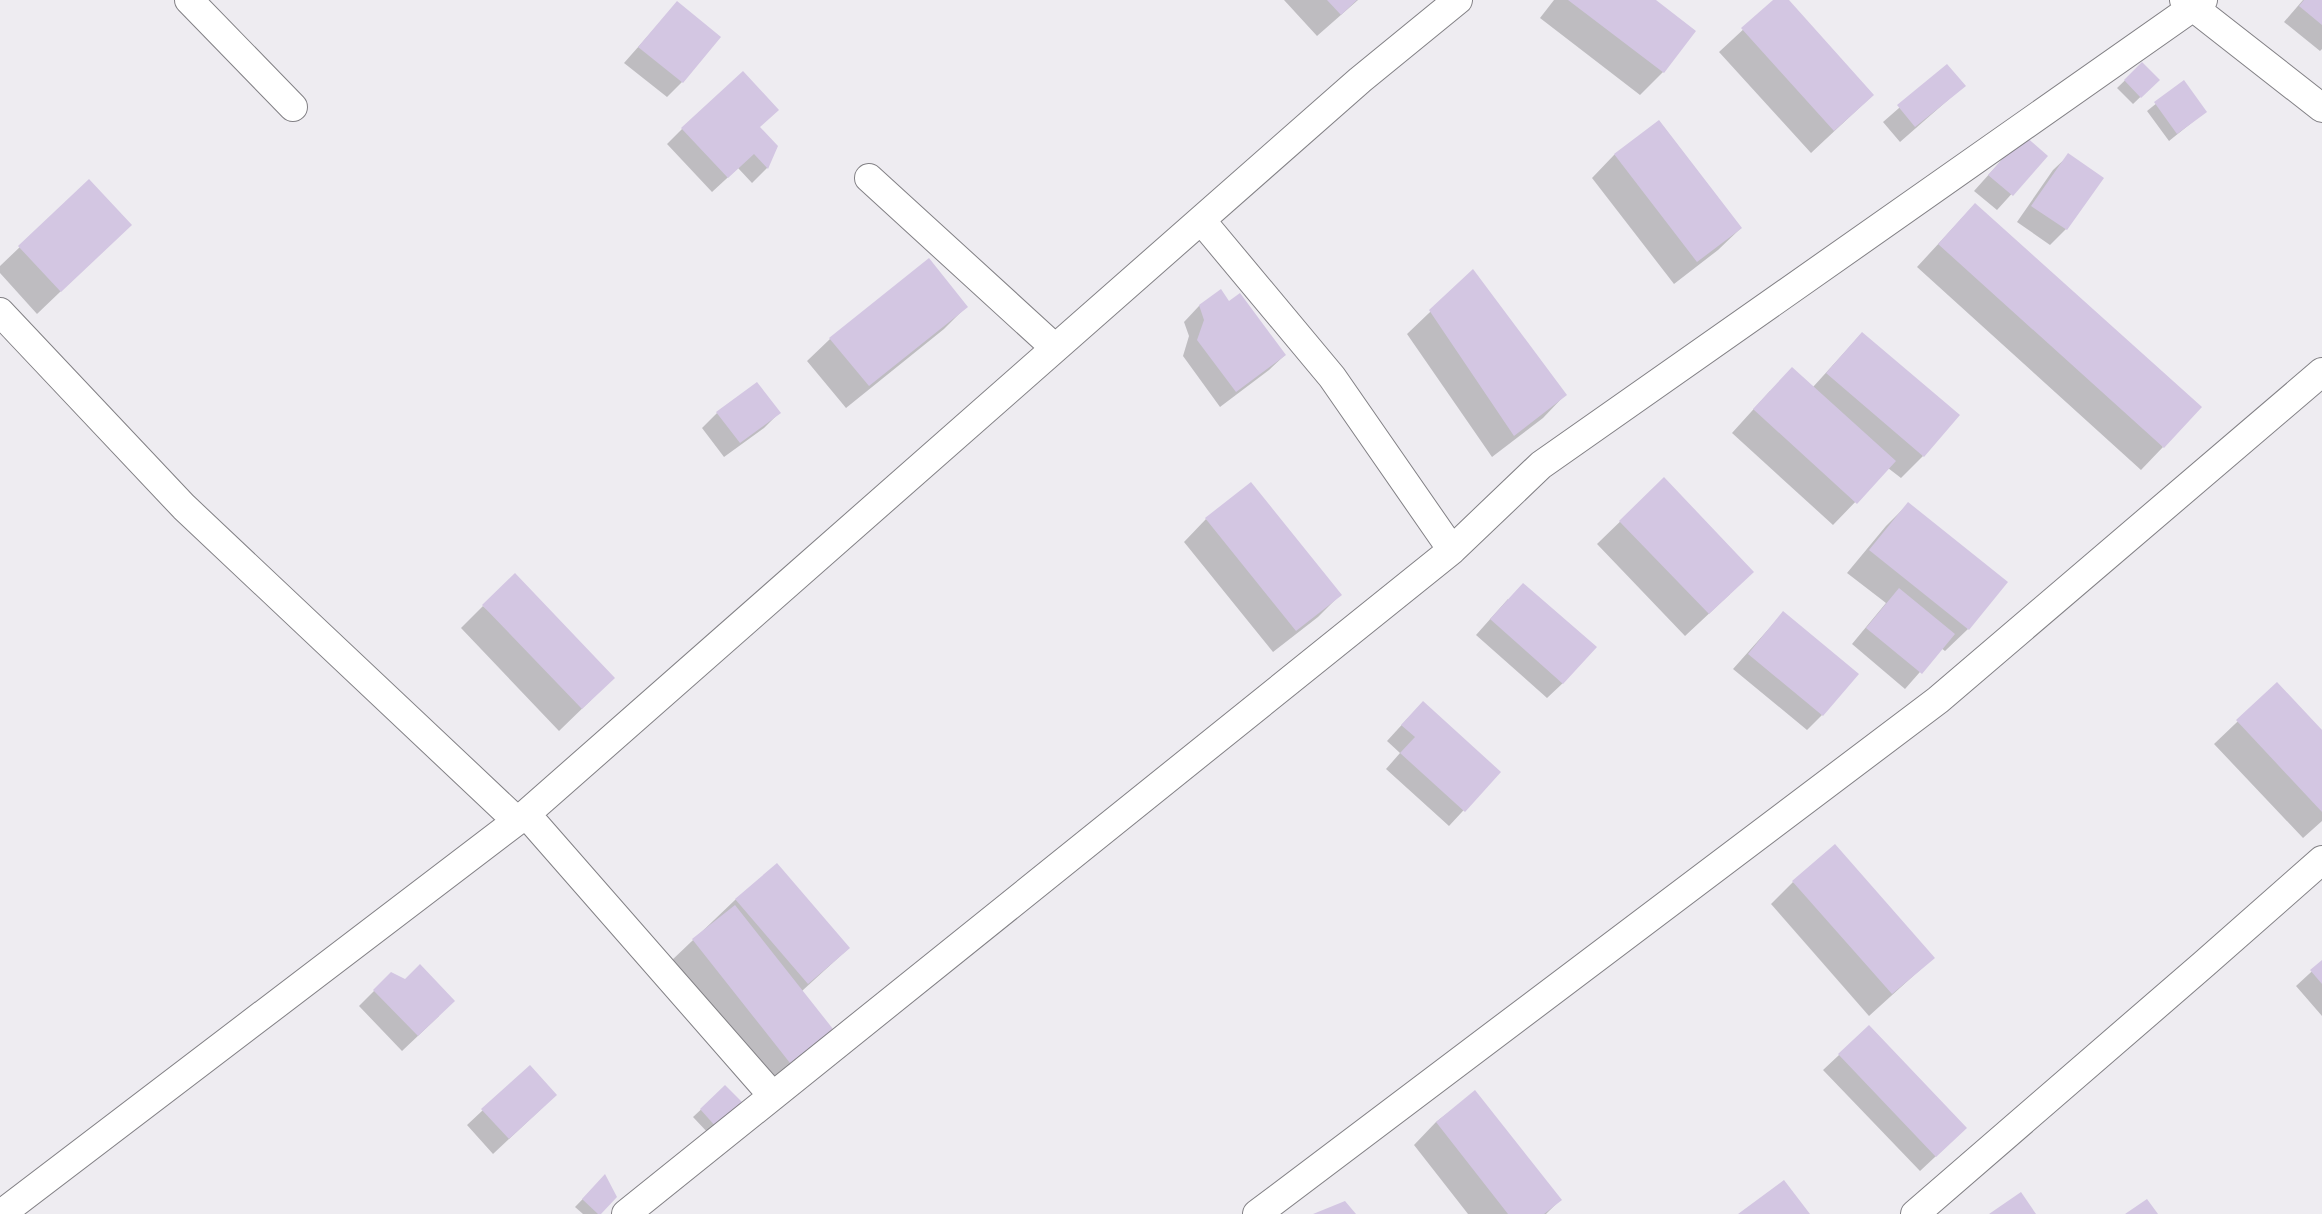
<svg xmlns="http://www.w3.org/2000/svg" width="2322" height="1214" font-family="Arial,sans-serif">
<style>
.shadow{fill:#0003}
.building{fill:#d3c6e2}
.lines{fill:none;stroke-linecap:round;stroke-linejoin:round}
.minor-casing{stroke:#828085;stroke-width:30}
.minor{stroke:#fff;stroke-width:28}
</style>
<rect width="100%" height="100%" fill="#eeecf1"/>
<path class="shadow" d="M1284 0H1358L1317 36Z
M1554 0H1654L1695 31 1663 72 1640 95 1540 18Z
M1775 0H1787L1873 95 1811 153 1719 52Z
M2303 0H2322V49L2320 51 2284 22Z
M677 3 682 82 667 97 624 63Z
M2142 64 2158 80 2133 104 2117 88Z
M1947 66 1964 86 1900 142 1883 122Z
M2183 82 2205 112 2169 141 2147 111Z
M1659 121 1741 228 1718 250 1674 284 1592 178 1614 155Z
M759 127 777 147 767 168 752 183 738 168 712 192 667 144 682 129Z
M2009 152 2046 156 1997 210 1974 191Z
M2069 155 2102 179 2066 229 2050 245 2017 222 2053 170Z
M89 181 130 225 37 314 0 273V266Z
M1975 204 2163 447 2141 470 1917 267Z
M1473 271 1565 395 1543 418 1492 457 1407 334Z
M1220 291 1229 302 1285 355 1269 370 1220 407 1183 356 1189 336 1184 322 1199 306Z
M966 307 944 329 846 408 807 361 830 339Z
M1862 333 1923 456 1901 478 1888 468 1833 525 1732 433 1770 391 1813 387Z
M717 413H779L764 428 724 457 702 428Z
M1664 479 1730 594 1685 636 1597 544Z
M1908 504 1968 629 1945 651 1941 648 1905 689 1852 644 1886 603 1847 573 1886 526Z
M1206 519 1340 595 1318 617 1273 652 1184 542Z
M1508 599 1563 683 1547 698 1476 635Z
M483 606 591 700 559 731 461 628Z
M1783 613 1822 715 1807 730 1733 669Z
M2277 684 2322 732V821L2303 838 2214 744Z
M1408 718 1499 772 1449 826 1386 769 1400 753 1387 741Z
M777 865 849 948 802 991 831 1029 809 1051 767 1084 670 962 735 900Z
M1793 882 1933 958 1869 1016 1771 904Z
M2322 962V1016L2296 986Z
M391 974 439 1016 402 1051 359 1006Z
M1869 1027 1950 1143 1920 1171 1823 1070Z
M529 1067 540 1110 493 1154 467 1125Z
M725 1087 741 1103 709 1134 693 1117Z
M1475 1092 1560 1200 1546 1214H1468L1414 1145 1436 1122Z
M605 1176 599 1214H583L575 1207Z"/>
<path class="building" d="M1327 0H1357L1341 15Z
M1568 0H1656L1696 31 1664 73Z
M1773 0H1789L1874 95 1834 131 1741 28Z
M2304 0H2322V25L2299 6Z
M677 1 721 37 683 83 638 47Z
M2142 62 2160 80 2141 98 2124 80Z
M1947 64 1966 86 1915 127 1897 105Z
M743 71 779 110 760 127 778 146 768 169 754 154 728 178 681 128Z
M2184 80 2207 112 2177 134 2154 102Z
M1659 120 1742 228 1697 262 1614 154Z
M2024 135 2048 156 2013 196 1988 175Z
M2068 153 2104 178 2067 230 2031 206Z
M89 179 132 225 61 292 18 246Z
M1975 203 2202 407 2164 448 1938 244Z
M929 258 968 307 869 386 829 338Z
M1473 269 1567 395 1514 436 1429 310Z
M1221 289 1229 301 1240 293 1286 355 1236 392 1197 340 1204 320 1199 305Z
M1862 332 1960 415 1924 457 1826 373Z
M1792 367 1896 461 1857 504 1753 409Z
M757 382 781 413 740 443 716 412Z
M1664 477 1754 572 1709 614 1619 521Z
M1251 482 1342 595 1296 631 1205 518Z
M1908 502 2008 582 1969 630 1869 550Z
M515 573 615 678 582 709 482 605Z
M1523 583 1597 647 1563 684 1490 619Z
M1899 588 1955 634 1922 674 1866 628Z
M1783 611 1859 674 1823 716 1748 654Z
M2277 682 2322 730V812L2236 720Z
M1423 701 1501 772 1465 812 1400 753 1415 737 1401 725Z
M1835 844 1935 958 1892 994 1792 881Z
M777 863 850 948 808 984 735 899Z
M735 905 833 1029 790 1063 692 939Z
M2322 960V984L2310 970Z
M420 964 455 1001 418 1036 373 990 391 972 405 979Z
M1869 1025 1967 1128 1936 1157 1838 1054Z
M530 1065 557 1095 509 1139 481 1109Z
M725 1085 743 1103 717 1128 700 1109Z
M1475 1090 1562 1200 1544 1214H1508L1436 1122Z
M605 1174 617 1197 601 1214H598L582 1199Z
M1784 1180 1810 1214H1738Z
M2021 1192 2036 1214H1989Z
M2147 1199 2158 1214H2125Z
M1345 1201 1356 1214H1313Z"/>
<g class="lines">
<g class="minor-casing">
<path id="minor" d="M189 0 293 107
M2184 0 2322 108
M869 178 1055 348
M1201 220 1332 377 1452 550
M0 312 184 507 517 821
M526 814 773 1096
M1 1214 526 814 1360 80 1458 0
M626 1214 1452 550 1541 465 2203 0
M1257 1214 1938 700 2322 372
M1915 1214 2204 964 2322 860"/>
</g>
<use href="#minor" class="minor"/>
</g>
</svg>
